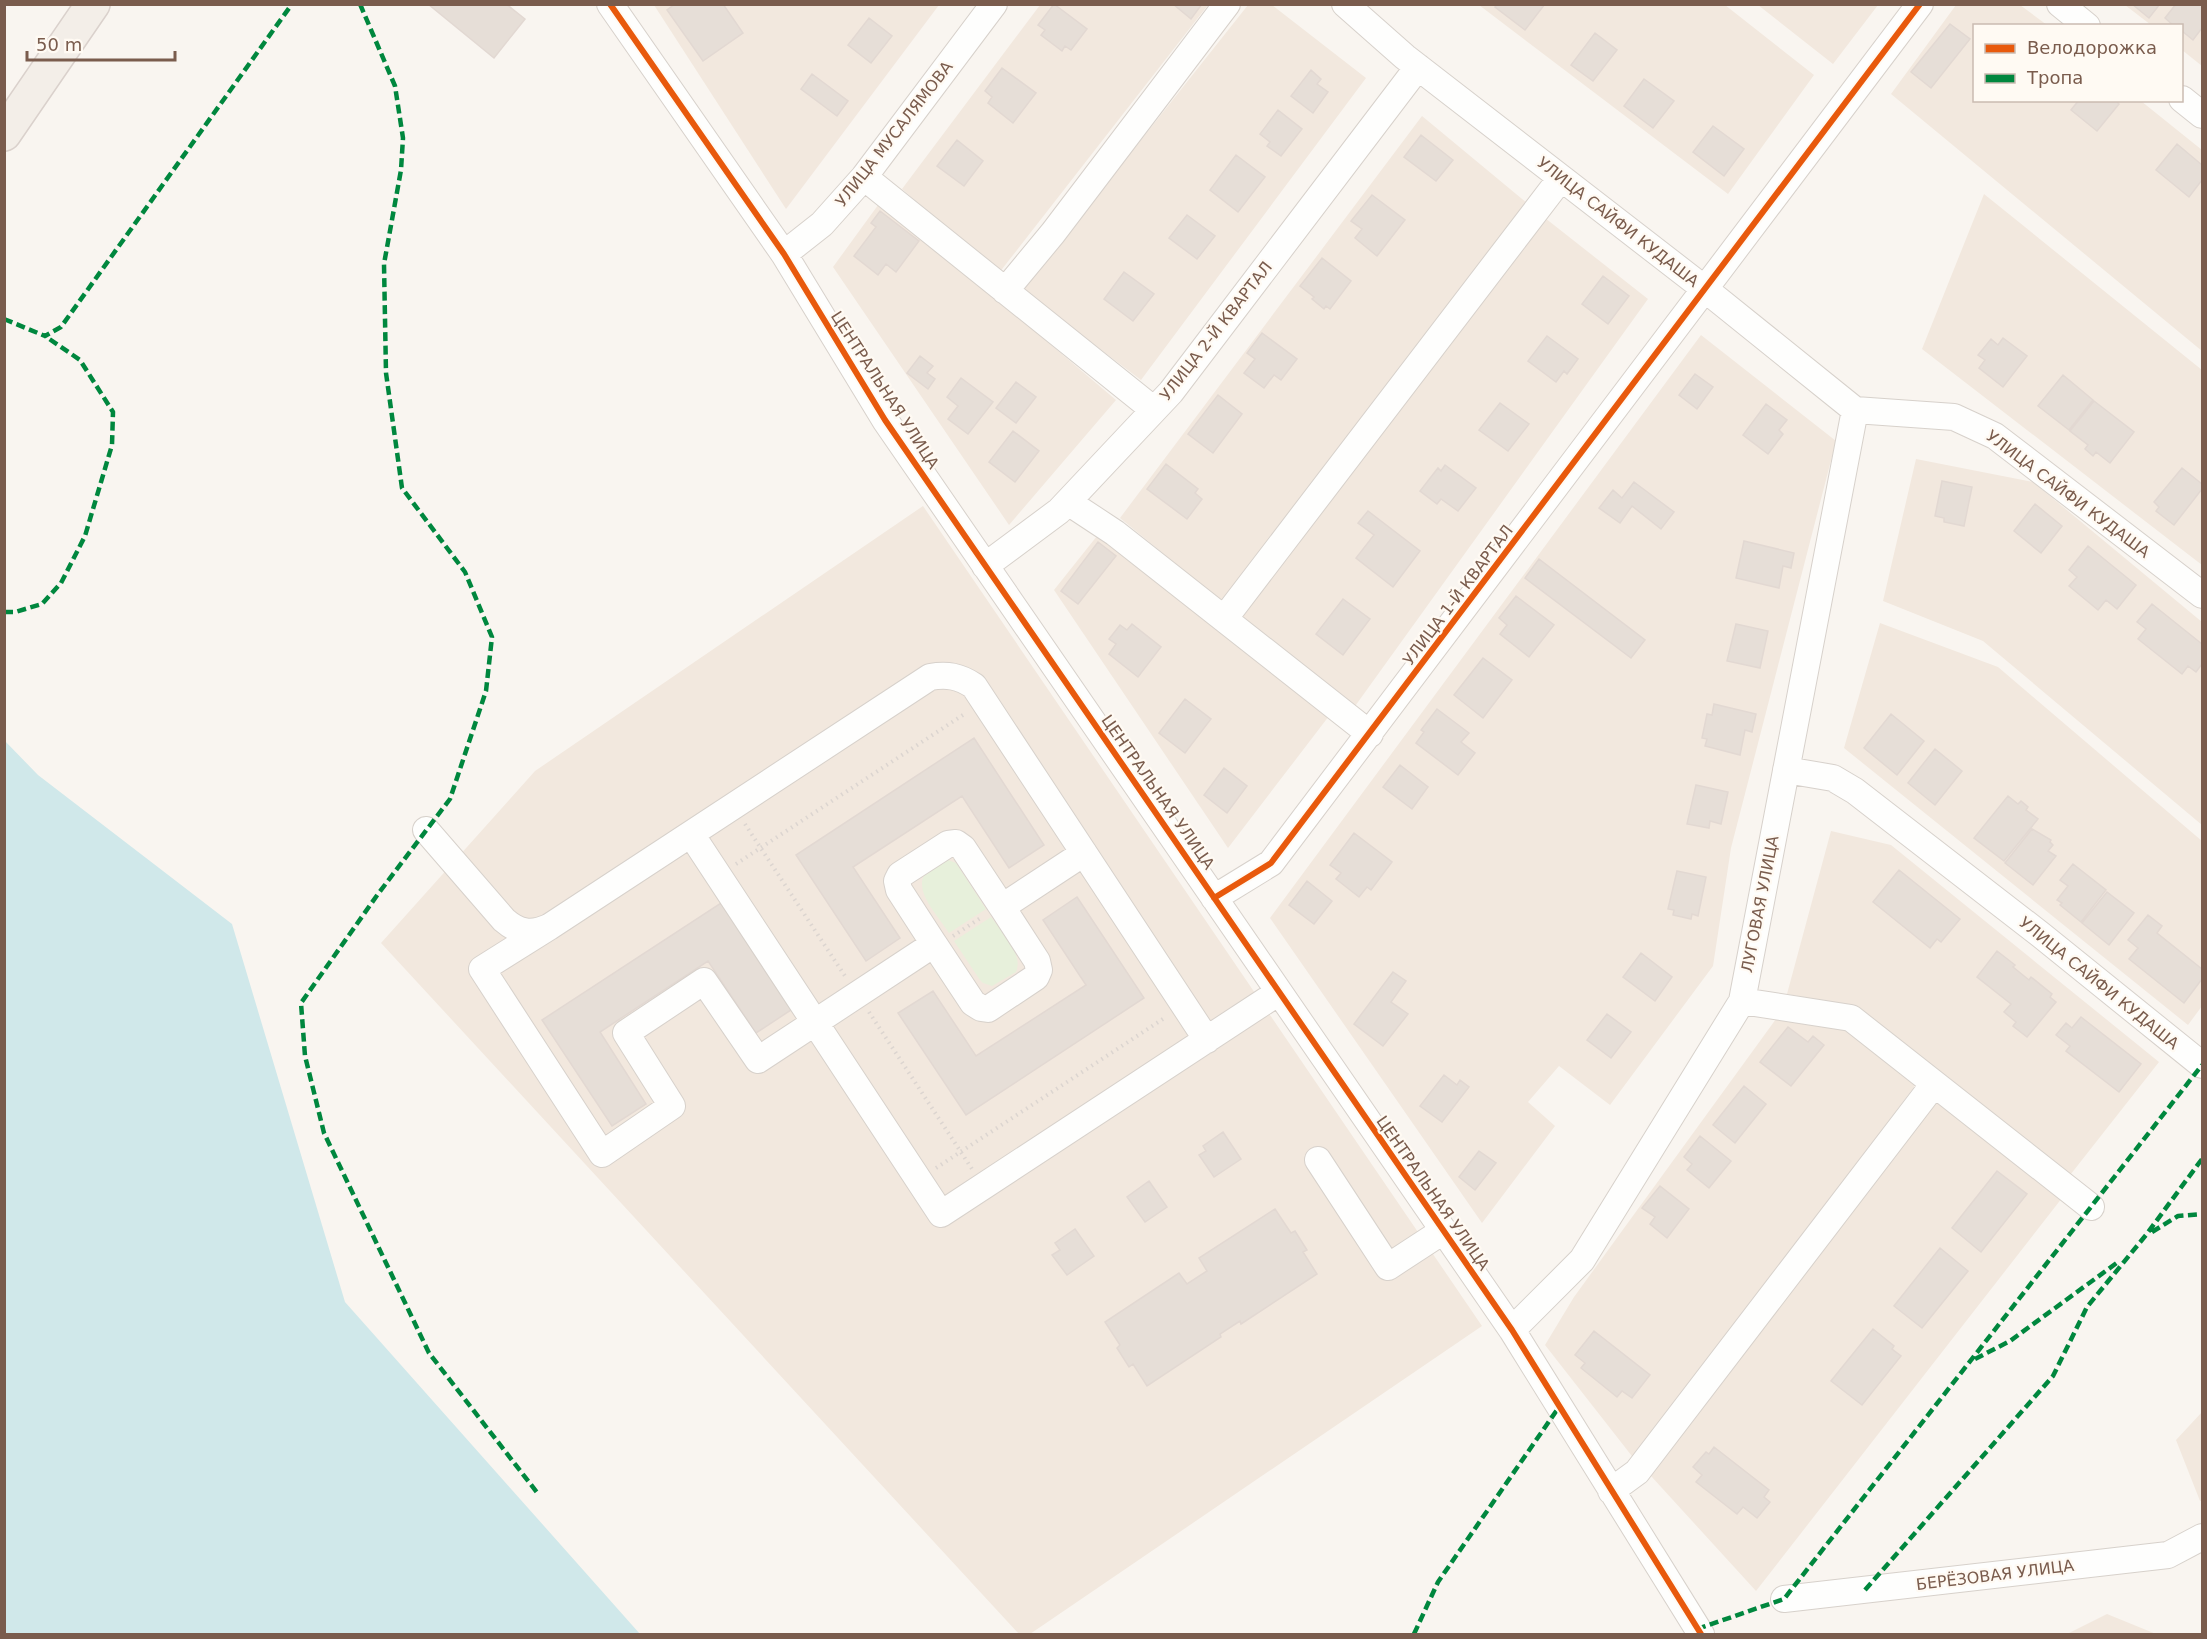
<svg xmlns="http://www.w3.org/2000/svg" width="2207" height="1639" font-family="'DejaVu Sans',sans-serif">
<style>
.residential{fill:#f2e8de}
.green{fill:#e7f0db}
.water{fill:#d0e8ea}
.building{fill:#e6ded7;stroke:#e2d8d2;stroke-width:1.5}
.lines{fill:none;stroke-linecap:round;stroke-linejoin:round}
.minor-casing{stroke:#d7d1cb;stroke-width:28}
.major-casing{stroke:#dad1cc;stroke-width:36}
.path{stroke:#dcd5d0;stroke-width:4;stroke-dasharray:1.5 4.5;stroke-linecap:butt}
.minor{stroke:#fefefd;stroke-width:26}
.major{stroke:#f3eee8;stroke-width:33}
.quiet{stroke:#00873e;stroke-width:4.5;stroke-dasharray:9 4.5;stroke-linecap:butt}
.cycleway-casing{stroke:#fffaf3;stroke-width:10}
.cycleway{stroke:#e8590c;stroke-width:6}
.labels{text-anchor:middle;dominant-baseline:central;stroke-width:4.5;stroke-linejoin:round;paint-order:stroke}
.street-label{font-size:16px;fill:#7a5c4d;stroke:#fffaf3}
</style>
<rect width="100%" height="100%" fill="#f9f5f0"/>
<path class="residential" d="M654 5H939L786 209Z
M1040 5H1208L999 273 902 189Z
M1248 5H1272L1366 78 1141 380 1022 290Z
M1479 5H1725L1814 75 1728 194Z
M1758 5H1878L1833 64Z
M1956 5H2020L2047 25 1974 26V100L2141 101 2202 150V351L1891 94Z
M2125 5H2202V66L2182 50V26L2151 25Z
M1422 116 1527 203 1221 601 1120 518Z
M1984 194 2202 370V565L1922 349Z
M881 201 1116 400 1009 525 833 267Z
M1545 218 1648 299 1353 709 1240 616Z
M1701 335 1836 441 1731 848 1713 966 1610 1105 1559 1066 1528 1102 1555 1126 1482 1223 1270 918Z
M1916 459 2033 482 2202 622V825L1983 641 1883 601Z
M923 506 1482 1326 1030 1634H1019L381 943 535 771Z
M1097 536 1329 716 1228 848 1054 590Z
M1880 623 1998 667 2202 841V1006L2188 1025 1844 748Z
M1831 831 1891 845 2159 1062 2067 1179 1851 1006 1787 994Z
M1776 1019 1850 1026 1917 1083 1635 1460 1545 1345 1574 1297Z
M1936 1098 2062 1198 1756 1591 1651 1476Z
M2202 1412V1501H2200L2176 1440Z
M2107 1614 2156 1634H2067Z"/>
<path class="green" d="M948 860 956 863 986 909 949 933C931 906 899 876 948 860Z
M991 917C1001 931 1024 954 1016 972L992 986 983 983 980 980 954 941Z"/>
<path class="water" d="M4 740 38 775 232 924 345 1302 640 1634H5Z"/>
<path class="building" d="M428 4H506L525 19 494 58Z
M675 4H723L743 33 703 61 667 10Z
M1054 4 1087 29 1071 50 1065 46 1062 51 1041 35 1045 30 1038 25Z
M1173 4H1202L1191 19Z
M1497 4H1545L1525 30 1495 7Z
M2132 4H2160L2149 18Z
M2176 4H2202V28L2193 40 2182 31V26H2174L2165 18Z
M869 18 892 36 871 63 848 45Z
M1950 24 1970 39 1931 88 1911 72Z
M1595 33 1617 50 1593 81 1571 65Z
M1002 68 1036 93 1013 123 988 103 992 97 985 91Z
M1311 70 1321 79 1317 84 1328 92 1313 113 1291 96Z
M812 74 848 101 837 116 801 89Z
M1644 79 1674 101 1653 128 1624 106Z
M2079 100H2115L2119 104 2097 131 2071 110Z
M1278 110 1302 129 1281 156 1267 146 1270 142 1260 134Z
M1713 126 1744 149 1724 176 1693 152Z
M1421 135 1453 160 1436 181 1404 157Z
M957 140 983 161 964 186 937 166Z
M2177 144 2202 165V180L2189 197 2156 170Z
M1236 155 1265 177 1238 212 1210 190Z
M1372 195 1405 220 1377 256 1355 238 1362 229 1351 221Z
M880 211 919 241 896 272 886 264 878 275 854 256 876 227 871 223Z
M1187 215 1215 236 1197 259 1169 238Z
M1322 258 1351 281 1330 309 1326 306 1324 309 1312 299 1314 297 1300 286Z
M1124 272 1154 294 1133 321 1104 299Z
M1603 276 1629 296 1608 324 1582 304Z
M1262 333 1297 359 1281 380 1274 375 1264 388 1244 373 1255 359 1247 353Z
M1547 336 1578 359 1567 374 1564 371 1556 382 1528 361Z
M2003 338 2027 356 2003 387 1979 368 1985 360 1978 355 1991 339 1998 345Z
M920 356 933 366 927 373 935 379 928 389 907 373Z
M1695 374 1713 387 1697 409 1679 395Z
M2063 375 2093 400 2069 430 2038 406Z
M961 378 993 402 968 434 948 419 958 406 947 397Z
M1016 382 1036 397 1016 423 996 408Z
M1218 395 1242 414 1213 453 1188 434Z
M2094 401 2134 432 2110 463 2096 452 2093 456 2085 449 2088 445 2070 431Z
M1500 403 1529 424 1508 451 1479 430Z
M1766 404 1787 420 1779 430 1783 434 1768 454 1743 435Z
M1013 431 1039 451 1015 482 989 462Z
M1166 464 1198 489 1195 493 1202 499 1187 519 1147 489Z
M1445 465 1476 488 1458 511 1441 499 1437 504 1420 491 1438 468 1441 471Z
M2182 468 2202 484V489L2174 525 2156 511 2159 507 2154 502Z
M1942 481 1972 487 1964 526 1944 522V518L1935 516Z
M1634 482 1674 512 1661 529 1632 506 1620 523 1599 508 1613 490 1622 498Z
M2035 504 2062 526 2041 553 2014 531Z
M1368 511 1420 551 1393 587 1356 558 1374 535 1358 523Z
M1744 541 1794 553 1791 568 1783 566 1779 588 1736 578Z
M1098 542 1116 556 1078 604 1061 591Z
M2088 546 2136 585 2117 609 2106 600 2098 610 2069 586 2077 577 2069 570Z
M1539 559 1645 640 1631 658 1525 578Z
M1516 596 1554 625 1529 657 1500 634 1507 625 1499 618Z
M1343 599 1370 619 1343 655 1316 634Z
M2152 604 2202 644V664L2196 672 2188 666 2182 674 2138 639 2146 629 2137 622Z
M1132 624 1161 647 1138 677 1109 654 1116 644 1109 639 1120 625 1127 630Z
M1736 624 1768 631 1760 668 1727 661Z
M1483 658 1512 680 1483 718 1454 695Z
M1185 699 1211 719 1185 753 1159 733Z
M1714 704 1756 714 1752 732 1745 730 1740 755 1705 746 1707 739 1702 738 1707 714 1712 715Z
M1437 709 1469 733 1461 742 1475 753 1458 775 1416 743 1424 732 1421 730Z
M1891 714 1924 741 1897 775 1864 748Z
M974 738 1044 845 1009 868 962 796 853 867 900 938 866 961 796 855Z
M1935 749 1962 771 1935 805 1908 783Z
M1400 765 1428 787 1412 809 1383 787Z
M1224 768 1247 786 1227 813 1204 795Z
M1696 785 1728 792 1721 824 1710 821 1709 828 1687 824Z
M2008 796 2018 804 2021 801 2028 807 2026 810 2038 819 2004 861 1974 838Z
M2032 829 2051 840 2050 842 2053 845 2048 851 2056 856 2033 885 2005 863Z
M1354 833 1392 862 1371 890 1367 887 1359 897 1336 879 1341 873 1330 865Z
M2073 864 2106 890 2081 922 2060 905 2062 903 2057 900 2068 886 2060 880Z
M1899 870 1960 919 1941 942 1937 939 1930 948 1873 902Z
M1677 871 1706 877 1698 916 1692 914 1691 919 1673 915 1674 910 1668 909Z
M1307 881 1332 901 1314 924 1289 905Z
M2107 892 2134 913 2109 945 2082 923Z
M1077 897 1144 998 966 1115 898 1013 933 991 976 1056 1086 985 1043 920Z
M721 903 791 1010 756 1033 708 961 600 1032 646 1104 612 1126 542 1020Z
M2148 915 2162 926 2157 933 2202 969V979L2184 1003 2129 959 2138 948 2128 940Z
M1997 951 2015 965 2013 967 2029 980 2031 977 2052 994 2050 997 2056 1002 2027 1037 2013 1026 2016 1022 2004 1012 2011 1004 1977 977Z
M1641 953 1672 977 1655 1001 1623 977Z
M1393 972 1406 981 1391 1002 1408 1014 1383 1046 1354 1024Z
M1607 1014 1631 1032 1611 1058 1587 1040Z
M2081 1017 2141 1064 2119 1092 2066 1051 2070 1046 2056 1035 2066 1023 2072 1028Z
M1788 1027 1808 1042 1813 1036 1824 1045 1791 1086 1760 1062Z
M1444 1075 1457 1085 1460 1080 1469 1087 1442 1122 1420 1106Z
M1744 1086 1766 1104 1735 1143 1713 1125Z
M1223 1132 1241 1159 1214 1177 1199 1155 1206 1151 1203 1146Z
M1700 1136 1731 1161 1709 1188 1687 1170 1692 1164 1684 1157Z
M1479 1151 1496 1163 1475 1190 1459 1177Z
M1997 1171 2027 1194 1981 1252 1952 1228Z
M1149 1181 1167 1207 1145 1222 1127 1197Z
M1660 1186 1689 1209 1667 1238 1650 1224 1655 1217 1642 1208Z
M1275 1209 1291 1233 1295 1231 1307 1250 1303 1252 1317 1274 1241 1324 1240 1321 1220 1334 1221 1337 1147 1386 1133 1364 1129 1367 1117 1348 1120 1345 1105 1322 1179 1273 1187 1284 1207 1271 1199 1258Z
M1075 1229 1094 1256 1067 1275 1052 1255 1060 1250 1055 1243Z
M1940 1248 1968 1271 1922 1328 1894 1306Z
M1873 1329 1894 1346 1892 1349 1901 1356 1862 1405 1831 1381Z
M1594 1331 1650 1375 1632 1398 1622 1391 1617 1397 1581 1368 1585 1363 1575 1355Z
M1714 1447 1769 1490 1764 1497 1770 1502 1757 1518 1743 1507 1737 1514 1696 1482 1702 1475 1693 1467 1706 1452 1709 1454Z"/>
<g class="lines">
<g class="minor-casing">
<path id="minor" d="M610 4 784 254 885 420 1512 1330 1701 1634
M1345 4 1405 57 1706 290 1855 410 1954 417 1995 436 2202 595
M2060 4 2087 26
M2182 99 2202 115
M864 177 1154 410
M784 254 822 224 864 177 994 4
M1005 291 1053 233 1227 4
M1068 502 1115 533 1370 734
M985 566 1059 511 1171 392 1418 67
M1224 619 1561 178
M1786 770 1833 778 1855 791 2041 935 2202 1065
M426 830 504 920C519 933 531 935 549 927L930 677C947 674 959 676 974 686L1207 1040
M691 834 941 1214 1279 992
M1214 898 1271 863 1920 4
M549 927 482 969 602 1154 672 1106 626 1033 704 981 758 1060 934 944 899 890 897 881 900 875 948 844 956 843 963 848 1002 907 1084 853
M934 944 973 1003 981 1008 988 1009 1036 977 1039 970 1037 961 1002 907
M1742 1001 1851 1018 2091 1207
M1318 1160 1388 1267 1443 1231
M1512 1330 1582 1260 1742 1001 1855 410
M1611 1491 1637 1472 1934 1084
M1784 1599 2168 1555 2202 1537"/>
</g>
<g class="major-casing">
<path id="major" d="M4 134 93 4"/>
</g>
<path class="path" d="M745 824 845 976
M736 864 966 713
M953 936 982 917
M869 1012 972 1169
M936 1168 1166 1017"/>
<use href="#minor" class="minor"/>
<use href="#major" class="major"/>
<path class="quiet" d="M360 4 395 86 403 138 401 170 384 264 386 373 402 488 465 572 492 637 486 691 450 799 378 894 301 1003 305 1056 324 1133 429 1353 539 1495
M4 319 45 336 61 327 292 4
M4 612H15L42 604 61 583 85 536 112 445 113 412 80 360 45 336
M2152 1232 2178 1216 2202 1214
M1975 1359 2010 1341 2118 1262
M1865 1590 2053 1376 2087 1307 2146 1235 2202 1159
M1697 1629 1784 1599 2202 1065
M1414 1634 1438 1582 1559 1407"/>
<g class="cycleway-casing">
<path id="cycleway" d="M610 4 784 254 885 420 1512 1330 1701 1634
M1214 898 1271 863 1920 4"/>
</g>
<use href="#cycleway" class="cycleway"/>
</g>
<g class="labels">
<g class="street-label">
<text transform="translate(894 134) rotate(-52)">УЛИЦА МУСАЛЯМОВА</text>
<text transform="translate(1618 222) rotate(38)">УЛИЦА САЙФИ КУДАША</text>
<text transform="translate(1216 331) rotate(-52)">УЛИЦА 2-Й КВАРТАЛ</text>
<text transform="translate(885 390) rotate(57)">ЦЕНТРАЛЬНАЯ УЛИЦА</text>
<text transform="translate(2068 494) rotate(37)">УЛИЦА САЙФИ КУДАША</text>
<text transform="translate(1458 595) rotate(-53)">УЛИЦА 1-Й КВАРТАЛ</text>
<text transform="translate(1158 792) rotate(55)">ЦЕНТРАЛЬНАЯ УЛИЦА</text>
<text transform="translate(1760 904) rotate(-79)">ЛУГОВАЯ УЛИЦА</text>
<text transform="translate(2099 983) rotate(39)">УЛИЦА САЙФИ КУДАША</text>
<text transform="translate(1433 1193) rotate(55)">ЦЕНТРАЛЬНАЯ УЛИЦА</text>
<text transform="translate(1995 1575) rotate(-7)">БЕРЁЗОВАЯ УЛИЦА</text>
</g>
</g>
<rect width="2207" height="1639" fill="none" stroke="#7a5c4d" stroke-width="12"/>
<rect x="1973" y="24" width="210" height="78" fill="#fffaf3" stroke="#cabbb1" stroke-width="1.5"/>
<rect x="1985" y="44" width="30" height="9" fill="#e8590c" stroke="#cabbb1" stroke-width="1.5"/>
<text x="2027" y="54" font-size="18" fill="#7a5c4d">Велодорожка</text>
<rect x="1985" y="74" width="30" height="9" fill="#00873e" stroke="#cabbb1" stroke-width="1.5"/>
<text x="2027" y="84" font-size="18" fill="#7a5c4d">Тропа</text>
<path d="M27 51v9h148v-9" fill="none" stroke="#7a5c4d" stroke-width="3"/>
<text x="36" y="51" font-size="18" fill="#7a5c4d" stroke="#fffaf3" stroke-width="4.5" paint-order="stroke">50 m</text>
</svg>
